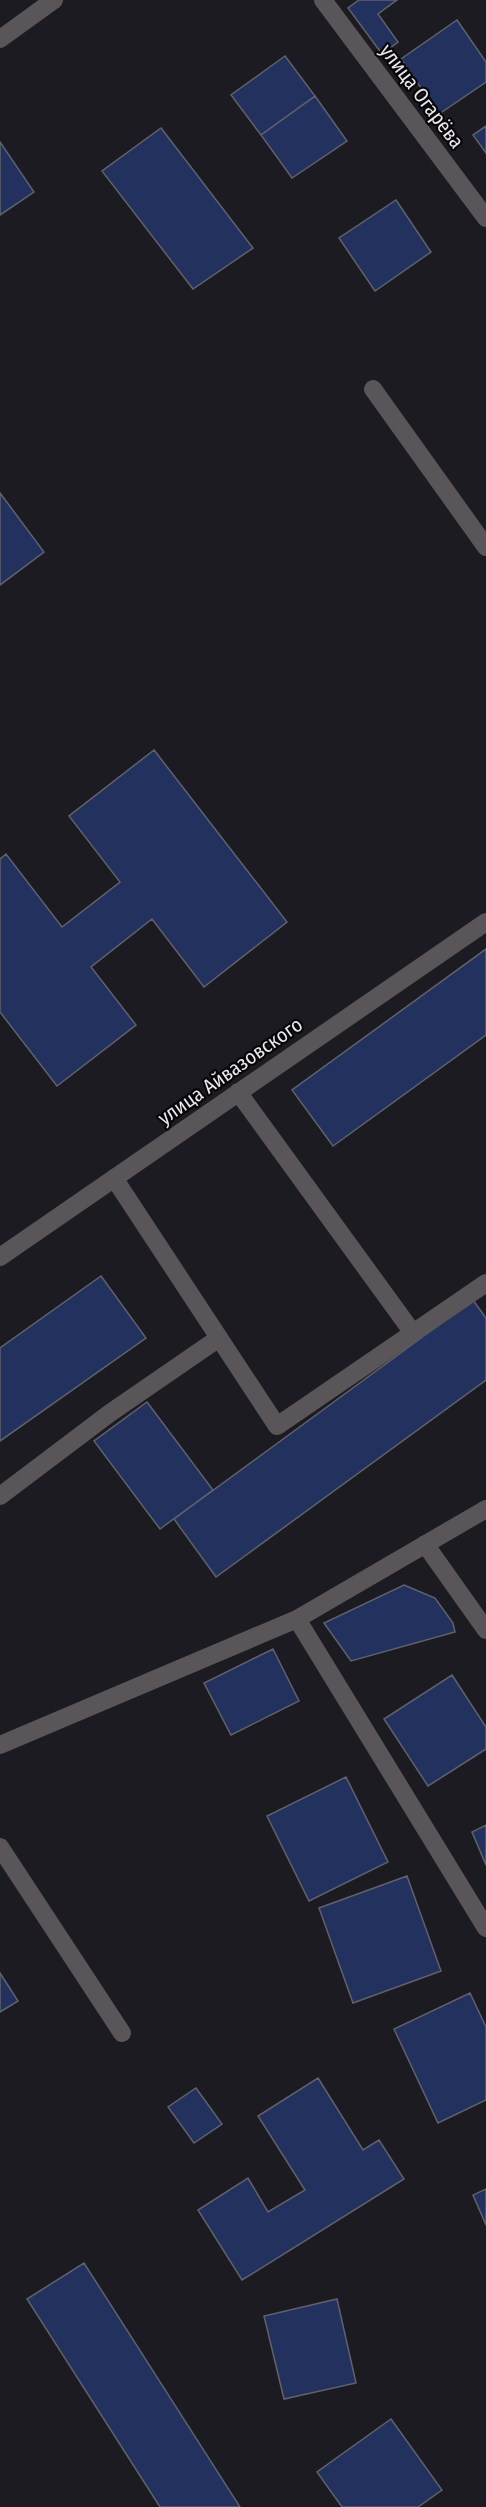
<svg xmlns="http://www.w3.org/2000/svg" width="486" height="2507" font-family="'Fira Sans Condensed',sans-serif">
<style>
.building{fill:#23315f;stroke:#5f626b;stroke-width:1.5}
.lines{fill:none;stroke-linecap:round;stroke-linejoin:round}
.minor{stroke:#595558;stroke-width:18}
.labels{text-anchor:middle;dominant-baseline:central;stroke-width:4.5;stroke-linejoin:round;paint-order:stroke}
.street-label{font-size:20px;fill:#ebe9ef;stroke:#070609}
</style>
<rect width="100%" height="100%" fill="#1d1b22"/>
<path class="building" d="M359 0H397L378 14 398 42 382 54 348 8Z
M457 20 486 62V82L439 114 401 59Z
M285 56 315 96 261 135 231 95Z
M315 96 347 141 292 178 261 135Z
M486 126V153L473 135Z
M161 128 253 248 193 289 102 171Z
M0 142 34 192 0 215Z
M396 200 431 252 375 291 339 238Z
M0 493 44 552 0 585Z
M154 750 287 922 204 987 152 919 91 967 136 1025 57 1086 0 1012V859L6 854 62 927 120 882 69 816Z
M486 949V1035L333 1146 292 1090Z
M101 1276 146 1338 0 1441V1348Z
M473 1300 486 1318V1380L216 1577 174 1519Z
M147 1402 213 1490 160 1529 94 1441Z
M404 1585 435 1598 453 1623 455 1632 351 1661 324 1623Z
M273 1649 299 1701 231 1735 204 1683Z
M452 1675 486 1727V1749L428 1786 384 1719Z
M346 1777 388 1862 309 1901 267 1816Z
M486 1825V1865L472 1832Z
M407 1876 441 1971 353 2003 319 1908Z
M0 1973 18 2001 0 2012Z
M470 1993 486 2027V2100L438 2123 394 2029Z
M318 2078 363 2150 379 2140 404 2179 242 2280 198 2210 248 2178 268 2212 305 2190 258 2116Z
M196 2088 222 2124 194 2143 168 2107Z
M486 2189V2225L473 2195Z
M84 2263 240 2507H160L27 2299Z
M337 2299 356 2383 284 2399 264 2316Z
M391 2419 442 2490 418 2507H342L317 2472Z"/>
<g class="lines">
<path class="minor" d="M323 0 486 218
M0 39 54 0
M373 389 486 547
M238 1092 413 1333 486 1283
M114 1178 277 1426 413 1333
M0 1257 486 922
M0 1496 110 1413 219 1338
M425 1544 486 1630
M297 1619 486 1928
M0 1745 297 1619 486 1509
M0 1847 122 2033"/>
</g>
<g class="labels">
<g class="street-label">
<text transform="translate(422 96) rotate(53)">улица Огарёва</text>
<text transform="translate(230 1071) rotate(-35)">улица Айвазовского</text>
</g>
</g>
</svg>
